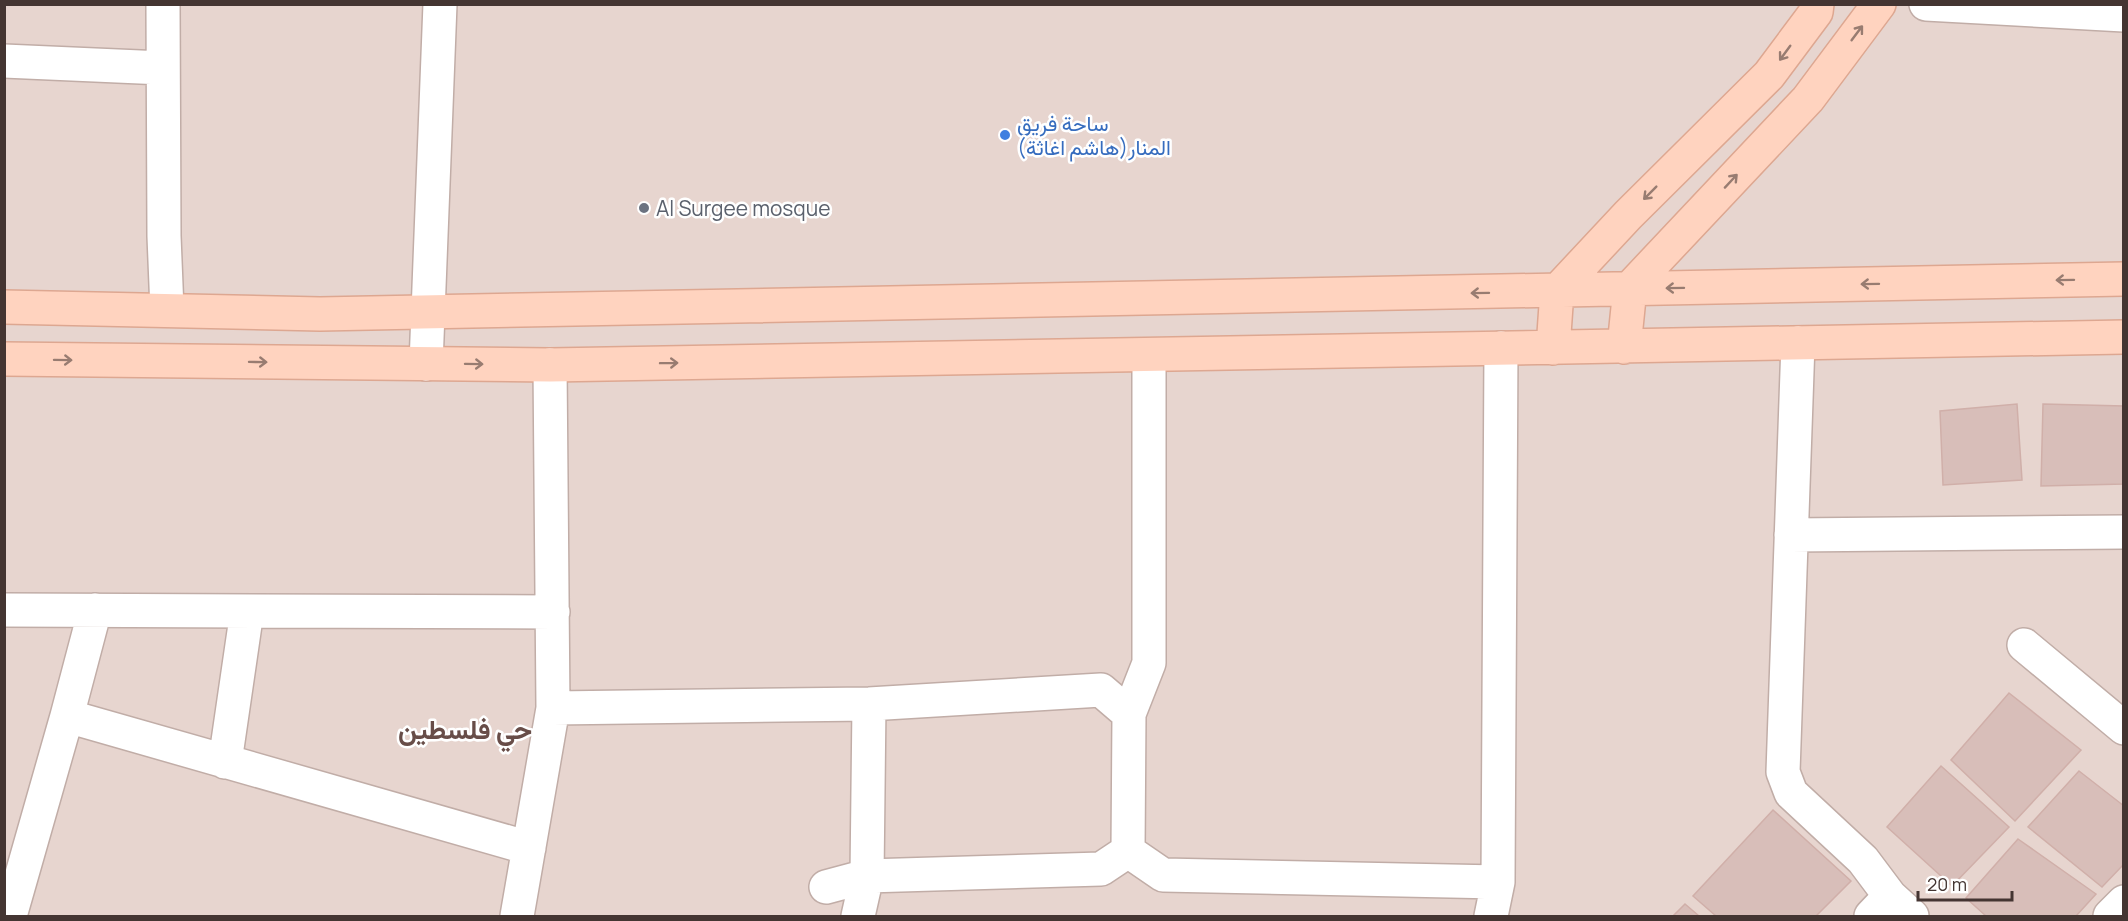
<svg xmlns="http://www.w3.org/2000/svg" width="2128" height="921" font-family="Manrope,Vazirmatn,sans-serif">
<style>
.residential{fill:#e7d5cf}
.building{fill:#d8beb9;stroke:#d0afa9;stroke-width:1.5}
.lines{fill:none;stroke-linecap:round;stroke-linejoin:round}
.street-casing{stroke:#c1ada7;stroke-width:36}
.secondary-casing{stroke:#dda791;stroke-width:36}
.street{stroke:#fff;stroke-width:33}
.secondary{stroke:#ffd3bf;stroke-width:33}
.oneway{stroke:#987c71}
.shop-dot{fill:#3f7fe0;stroke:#fff;stroke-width:2}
.worship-dot{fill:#6b7280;stroke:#fff;stroke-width:2}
.labels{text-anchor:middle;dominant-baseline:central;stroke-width:5;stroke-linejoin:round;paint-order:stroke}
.shop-label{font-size:21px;fill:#366cbe;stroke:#fff;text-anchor:start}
.worship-label{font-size:21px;fill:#5b616d;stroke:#fff;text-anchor:start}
.district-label{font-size:27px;font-weight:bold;fill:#684d48;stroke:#fff}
</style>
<rect width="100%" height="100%" fill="#f2e6e2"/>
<path class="residential" d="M5 5H2123V916H5Z"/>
<path class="building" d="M2017 404 2022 480 1943 485 1940 411Z
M2043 404 2124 406V484L2041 486Z
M2009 693 2081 750 2015 821 1951 760Z
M1941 766 2009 827 1952 886 1887 827Z
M2079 771 2124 806V864L2102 887 2028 827Z
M1773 810 1851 881 1816 916H1716L1693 896Z
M2018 839 2096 894 2076 916H1986L1966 898Z
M1685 904 1699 916H1673Z"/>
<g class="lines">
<g class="street-casing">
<path id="street" d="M163 4 164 236 167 310
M1926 4 2124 15
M4 61 163 68
M1798 343 1783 772 1791 793 1863 860 1890 896
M426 364 440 4
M1791 535 2124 532
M4 610 553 612
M2024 645 2124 728
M553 708 869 704 1101 690 1129 714 1128 851 1101 869 867 876 858 916
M1129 714 1149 663V355
M67 716 95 610
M225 762 247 611
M1128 851 1163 875 1498 882
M826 887 867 876 869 704
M10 916 67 716 529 848
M517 916 553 708 550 365
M1491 916 1498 882 1501 348
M1871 916 1890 896 1912 916
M2110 916 2124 902"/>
</g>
<g class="secondary-casing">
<path id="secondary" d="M4 307 320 314 2124 279
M1624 347 1630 288 1808 99 1879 4
M1553 348 1557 291 1628 215 1769 75 1816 12 1817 4
M4 359 550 365 2124 337"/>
</g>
<use href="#street" class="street"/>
<use href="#secondary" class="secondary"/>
</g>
<defs><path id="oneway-shaft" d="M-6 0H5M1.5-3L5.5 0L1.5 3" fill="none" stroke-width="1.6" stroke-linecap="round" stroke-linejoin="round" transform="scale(1.5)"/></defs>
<g class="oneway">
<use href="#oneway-shaft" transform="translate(1857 33) rotate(-53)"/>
<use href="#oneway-shaft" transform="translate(1785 53) rotate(126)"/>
<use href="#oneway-shaft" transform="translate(1731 181) rotate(-47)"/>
<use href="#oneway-shaft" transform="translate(1650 193) rotate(135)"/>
<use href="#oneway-shaft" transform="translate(2065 280) rotate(179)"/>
<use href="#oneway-shaft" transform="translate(1870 284) rotate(179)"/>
<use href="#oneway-shaft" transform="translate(1675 288) rotate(179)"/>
<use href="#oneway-shaft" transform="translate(1480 293) rotate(179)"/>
<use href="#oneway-shaft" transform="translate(63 360) rotate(1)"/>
<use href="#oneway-shaft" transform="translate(258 362) rotate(1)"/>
<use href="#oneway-shaft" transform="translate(669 363) rotate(-1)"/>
<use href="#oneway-shaft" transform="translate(474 364) rotate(1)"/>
</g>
<circle class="shop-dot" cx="1005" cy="135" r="6"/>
<circle class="worship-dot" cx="644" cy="208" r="6"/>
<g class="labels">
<g class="shop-label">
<text x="1017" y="123">ساحة فريق<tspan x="1017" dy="24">المنار(هاشم اغاثة)</tspan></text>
</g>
<g class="worship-label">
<text x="656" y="208">Al Surgee mosque</text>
</g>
<g class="district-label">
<text x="465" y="728">حي فلسطين</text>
</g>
</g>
<rect width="2128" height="921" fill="none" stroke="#443532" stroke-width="12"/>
<path d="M1918 891v9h94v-9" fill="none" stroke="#443532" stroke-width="3"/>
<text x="1927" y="891" font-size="18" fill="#443532" stroke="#ffffff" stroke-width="4.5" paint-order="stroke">20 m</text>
</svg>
